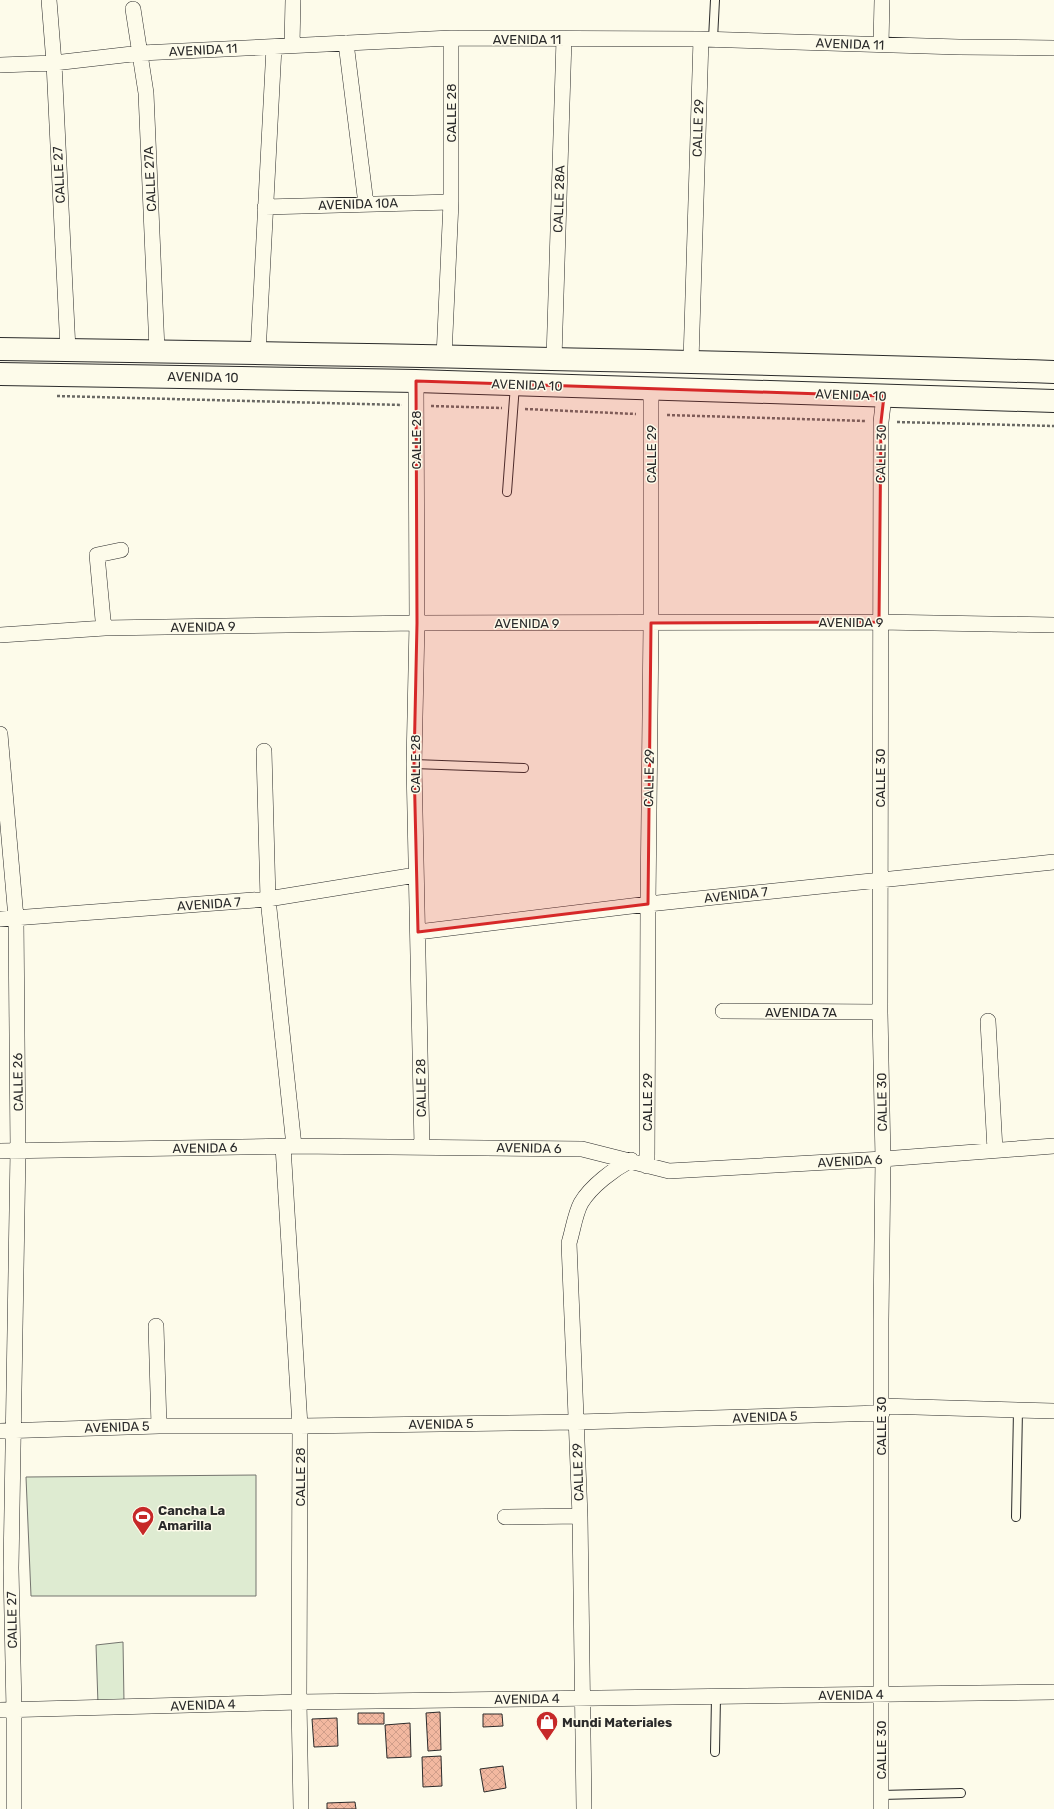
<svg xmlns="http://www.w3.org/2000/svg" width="1054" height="1809" font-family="Rubik,sans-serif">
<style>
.pitch{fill:#deebd1;stroke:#74746e}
.building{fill:url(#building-cross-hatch);stroke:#2b2b2b}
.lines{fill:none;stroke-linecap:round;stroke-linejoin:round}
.service-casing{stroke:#2b2b2b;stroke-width:10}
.minor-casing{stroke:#2b2b2b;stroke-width:16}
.primary-casing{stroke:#2b2b2b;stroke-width:24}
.path{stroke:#6a6964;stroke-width:2.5;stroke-dasharray:3 2;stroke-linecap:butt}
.service{stroke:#fdfbea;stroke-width:8}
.minor{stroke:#fdfbea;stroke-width:15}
.primary{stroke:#fdfbea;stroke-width:22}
.marked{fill:#d62828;fill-opacity:0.2;stroke:#d62828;stroke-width:3;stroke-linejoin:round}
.labels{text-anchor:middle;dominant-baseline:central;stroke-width:3;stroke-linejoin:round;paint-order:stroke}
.street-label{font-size:13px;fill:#2b2b2b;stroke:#fdfbea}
.poi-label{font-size:13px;font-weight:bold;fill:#2b2b2b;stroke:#fdfbea;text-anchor:start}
</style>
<defs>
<pattern id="building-cross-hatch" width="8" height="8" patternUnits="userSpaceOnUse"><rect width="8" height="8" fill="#f2b8a0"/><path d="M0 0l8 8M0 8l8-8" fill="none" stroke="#d09e8a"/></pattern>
</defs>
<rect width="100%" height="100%" fill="#fdfbea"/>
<path class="pitch" d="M256 1475V1596H31L26 1477Z
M123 1642 124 1702 98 1704 96 1645Z"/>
<path class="building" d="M440 1712 441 1750 428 1751 426 1713Z
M358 1713H384V1724H358Z
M483 1714H502L503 1726 483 1727Z
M337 1718 338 1746 314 1747 312 1719Z
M410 1723 411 1757 387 1758 385 1725Z
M441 1756 442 1786 423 1787 422 1757Z
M503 1766 506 1788 484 1792 480 1769Z
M355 1802 356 1809H327V1803Z"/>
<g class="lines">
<g class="service-casing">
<path id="service" d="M713 39 715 0
M507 492 515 385
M414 764 524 768
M1016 1517 1018 1410
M715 1752 716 1697
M881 1795 961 1793"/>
</g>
<g class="minor-casing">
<path id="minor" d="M49 0 54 63 68 350
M133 9 146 93 157 350
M346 43 366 204
M881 44 882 0
M292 45 293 0
M0 65 54 63 141 53 451 38 701 39 959 47 1054 48
M265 207 451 202
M258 354 274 47
M444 357 451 202V38
M554 359 564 39
M691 361 701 39
M416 381 417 623 414 764 422 1147
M105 628 103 620 97 555 121 550
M0 635 105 628 417 623 879 622 1054 625
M0 734 16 918 18 1151 11 1568 14 1710V1809
M264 751 268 899 294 1146
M0 919 268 899 416 875
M418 932 648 904 1054 862
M723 1011 880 1012
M988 1021 995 1150
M283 1146 300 1426 299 1702 301 1809
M0 1151 294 1146 582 1149 669 1171 883 1159 1054 1146
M647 1166 648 904 651 623V390
M156 1326 159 1426
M881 1406 1054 1411
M0 1431 159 1426H300L577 1422 882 1413
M505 1517 580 1516
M0 1710 299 1702 1054 1692
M584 1809 580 1516 569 1243C573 1230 575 1214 581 1203 591 1186 614 1169 631 1160
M881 1809V1320L883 1159 880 1012 881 422 884 396"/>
</g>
<g class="primary-casing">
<path id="primary" d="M0 349C351 354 703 361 1054 372
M0 374 416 381 1054 401"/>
</g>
<path class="path" d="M57 396 402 405
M431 406 502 408
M525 409 636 414
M667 415 866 421
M897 422 1054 426"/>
<use href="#service" class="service"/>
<use href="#minor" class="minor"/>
<use href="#primary" class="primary"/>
</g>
<path class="marked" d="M416 381 884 396 881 422 879 622 651 623 648 904 418 932 414 764 417 623Z"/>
<defs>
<g id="stadium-pin" transform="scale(1.15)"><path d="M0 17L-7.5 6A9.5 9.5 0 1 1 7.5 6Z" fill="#c62828" stroke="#fdfbea"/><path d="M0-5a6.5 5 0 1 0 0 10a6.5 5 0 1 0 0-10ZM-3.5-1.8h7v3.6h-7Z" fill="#fff"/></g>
<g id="shop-pin" transform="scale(1.15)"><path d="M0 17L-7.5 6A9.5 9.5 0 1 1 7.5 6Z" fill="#c62828" stroke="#fdfbea"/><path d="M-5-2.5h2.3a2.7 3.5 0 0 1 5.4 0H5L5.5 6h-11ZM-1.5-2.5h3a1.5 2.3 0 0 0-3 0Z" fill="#fff"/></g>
</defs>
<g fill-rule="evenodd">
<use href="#stadium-pin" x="143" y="1517"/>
<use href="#shop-pin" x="547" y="1722"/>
</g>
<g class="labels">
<g class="street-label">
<text x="527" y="39">AVENIDA 11</text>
<text transform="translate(850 44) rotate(2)">AVENIDA 11</text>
<text transform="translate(203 50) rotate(-3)">AVENIDA 11</text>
<text transform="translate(451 113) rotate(-90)">CALLE 28</text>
<text transform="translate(698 128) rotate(-88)">CALLE 29</text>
<text transform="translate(59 175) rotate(-93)">CALLE 27</text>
<text transform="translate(150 179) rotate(-93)">CALLE 27A</text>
<text transform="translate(559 199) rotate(-88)">CALLE 28A</text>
<text transform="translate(358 204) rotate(-2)">AVENIDA 10A</text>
<text transform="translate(203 377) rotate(1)">AVENIDA 10</text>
<text transform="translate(527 385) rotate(2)">AVENIDA 10</text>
<text transform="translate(851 395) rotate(2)">AVENIDA 10</text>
<text transform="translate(416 440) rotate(-90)">CALLE 28</text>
<text transform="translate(651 454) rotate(-90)">CALLE 29</text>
<text transform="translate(881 454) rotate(-89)">CALLE 30</text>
<text x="851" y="622">AVENIDA 9</text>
<text x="527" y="623">AVENIDA 9</text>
<text transform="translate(203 627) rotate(-1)">AVENIDA 9</text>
<text transform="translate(415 764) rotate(-90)">CALLE 28</text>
<text transform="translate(649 778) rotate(-89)">CALLE 29</text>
<text transform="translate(880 778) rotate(-90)">CALLE 30</text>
<text transform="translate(736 895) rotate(-6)">AVENIDA 7</text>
<text transform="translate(209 904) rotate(-4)">AVENIDA 7</text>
<text x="801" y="1012">AVENIDA 7A</text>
<text transform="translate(18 1082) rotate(-91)">CALLE 26</text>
<text transform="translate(421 1088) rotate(-91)">CALLE 28</text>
<text transform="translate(647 1102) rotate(-90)">CALLE 29</text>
<text transform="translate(882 1102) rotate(-91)">CALLE 30</text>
<text transform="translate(205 1148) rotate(-1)">AVENIDA 6</text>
<text transform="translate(529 1148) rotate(1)">AVENIDA 6</text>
<text transform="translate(850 1161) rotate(-3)">AVENIDA 6</text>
<text transform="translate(765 1417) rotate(-2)">AVENIDA 5</text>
<text transform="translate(441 1424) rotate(-1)">AVENIDA 5</text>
<text transform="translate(881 1426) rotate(-90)">CALLE 30</text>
<text transform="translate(117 1427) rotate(-2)">AVENIDA 5</text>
<text transform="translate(578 1472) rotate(-92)">CALLE 29</text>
<text transform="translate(300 1477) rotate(-90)">CALLE 28</text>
<text transform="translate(12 1620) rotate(-91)">CALLE 27</text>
<text transform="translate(851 1695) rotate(-1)">AVENIDA 4</text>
<text transform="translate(527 1699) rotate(-1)">AVENIDA 4</text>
<text transform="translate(203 1705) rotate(-2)">AVENIDA 4</text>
<text transform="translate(881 1750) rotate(-90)">CALLE 30</text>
</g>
<g class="poi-label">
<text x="158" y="1510">Cancha La<tspan x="158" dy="15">Amarilla</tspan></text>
<text x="562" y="1722">Mundi Materiales</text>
</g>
</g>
</svg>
